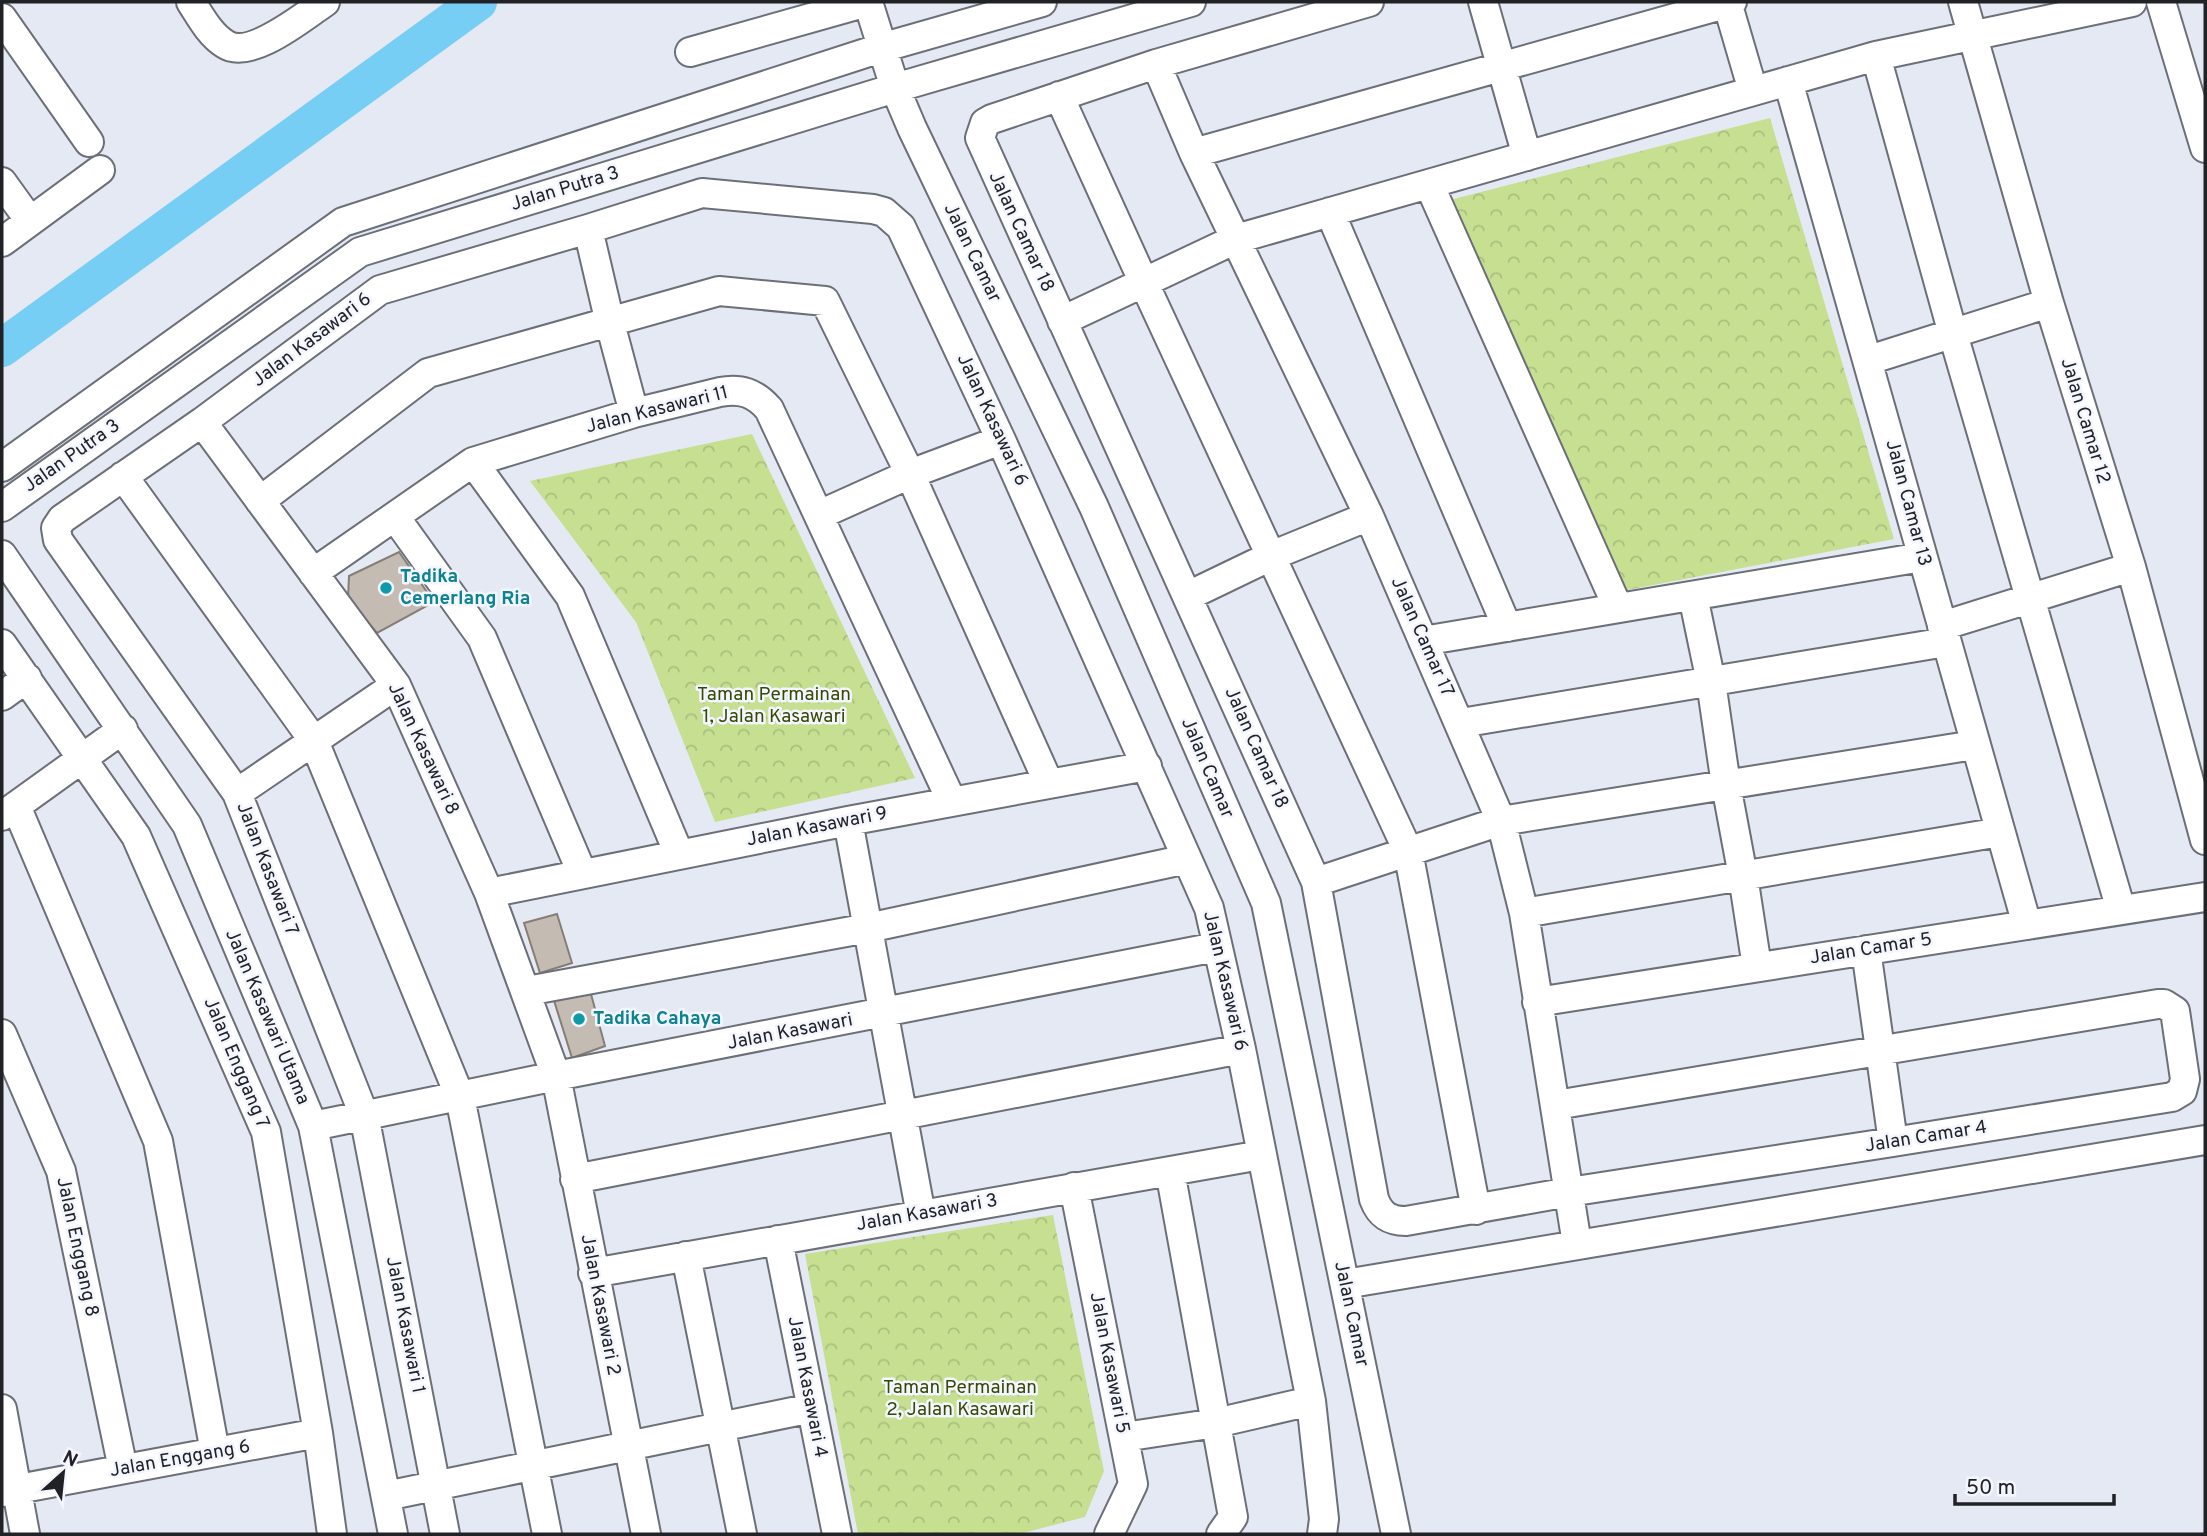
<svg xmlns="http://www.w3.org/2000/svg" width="2207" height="1536" font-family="Overpass,sans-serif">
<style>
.park{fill:url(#park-crowns)}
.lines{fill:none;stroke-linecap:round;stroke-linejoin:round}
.river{stroke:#77cef4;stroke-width:38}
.building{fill:#c4bbb3;stroke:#857e76;stroke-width:2}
.minor-casing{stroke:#6b6f78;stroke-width:32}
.minor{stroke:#fff;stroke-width:28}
.culture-dot{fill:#0f9aa8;stroke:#f3f6ff;stroke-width:2.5}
.labels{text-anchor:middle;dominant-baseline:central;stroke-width:5;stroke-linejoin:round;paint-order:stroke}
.street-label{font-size:19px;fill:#212226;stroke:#f3f6ff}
.culture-label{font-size:19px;font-weight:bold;fill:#0d838f;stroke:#f3f6ff;text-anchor:start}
.park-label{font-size:19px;fill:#374800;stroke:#f3f6ff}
</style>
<defs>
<pattern id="park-crowns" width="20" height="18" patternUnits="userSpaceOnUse" patternTransform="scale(1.75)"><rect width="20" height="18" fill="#c6df91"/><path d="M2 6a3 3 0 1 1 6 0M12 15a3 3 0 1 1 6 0" fill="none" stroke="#aabf7d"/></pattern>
</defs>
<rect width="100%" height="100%" fill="#e4e9f3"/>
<path class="park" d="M1770 118 1894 539 1627 590 1438 203Z
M752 434 915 778 715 822 636 622 530 481Z
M1053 1215 1104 1471 1085 1517 1019 1534H858L805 1254Z"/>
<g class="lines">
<path class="river" d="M2 348 478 2"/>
</g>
<path class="building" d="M399 552 434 602 377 633 348 599 349 576Z
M557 914 572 963 540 973 524 923Z
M588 983 605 1046 572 1058 551 991Z"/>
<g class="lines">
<g class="minor-casing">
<path id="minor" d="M191 2C200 16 210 35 225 44 250 61 304 16 325 2
M868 2 895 88 912 128 1094 507 1266 903 1396 1534
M1369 2 1156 64 992 119 985 123 980 138 1316 882 1374 1199C1380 1215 1389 1221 1406 1221L1569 1192 1893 1142 2172 1097 2182 1091 2185 1079 2175 1011 2164 1004H2158L1556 1105
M1483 2 1527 156
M1727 2 1753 91
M1963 2 2049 303 2131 567 2205 840
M2161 2 2205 148
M2 18 89 142
M690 52 867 2
M1876 56 1953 334 2121 910
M1156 64 1194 153 1369 516 1501 821 1524 913 1577 1244
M1788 81C1869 362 1946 644 2027 925
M1059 96 1144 283 1408 851 1476 1210
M1194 153 1732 2
M2 182 30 221
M1429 184 1618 608
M1330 212 1507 627
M588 229 610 323 634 413
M2 242 100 170
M1062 321 1236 239 1876 56 2132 2
M1869 360 2049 303
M202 422 396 685 489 893 556 1076 646 1534
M473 462 570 596 679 854
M2 467 343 222 881 48 1042 2
M123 476 314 741 460 1097 547 1534
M260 501 428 373 719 291 825 301 910 474 1049 784
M2 507 360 252 895 88 1191 2
M819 515 910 474 1001 440
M395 517 482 638 582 873
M2 555 187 825 313 1126 393 1534
M313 573 473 462 634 413 720 392C741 388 755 393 769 409L952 802
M1188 596 1271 556 1369 516
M1693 596 1711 682 1726 785 1743 876 1757 967
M1942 626 2131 567
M1423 641 1922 557
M2 644 136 836 266 1132 318 1433 332 1534
M2 696 27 678
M1461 723 1946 642
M237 793 396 685
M16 806 158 1141 215 1452
M2 816 123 729
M848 821 921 1215
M1316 882 1501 821 1974 745
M489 893 848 821 1147 766
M1524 913 2000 832
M1866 950 1893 1142
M527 991 868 928 1187 859
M1537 1002 2205 897
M2 1034 61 1171 123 1469
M313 1126 556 1076 1216 947
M1170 1171 1233 1517 1221 1534
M575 1179 1241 1049
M1074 1187 1133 1484 1109 1534
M778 1240 837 1534
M686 1256 742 1534
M593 1273 1261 1155
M1345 1284 2205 1140
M2 1409 25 1534
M1124 1437 1216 1423 1311 1401
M2 1492 318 1433
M386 1496 812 1408
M445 1534 364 1115 237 793 58 540 56 528 62 519 202 422 380 290 588 229 702 193 873 209 884 212 901 227 1001 440 1209 908 1241 1049 1311 1401 1324 1519 1322 1534"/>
</g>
<use href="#minor" class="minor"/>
</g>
<g class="culture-dot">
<circle cx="386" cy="588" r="7"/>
<circle cx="579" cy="1019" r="7"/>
</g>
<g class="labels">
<g class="street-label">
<text transform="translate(565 189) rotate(-17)">Jalan Putra 3</text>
<text transform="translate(1021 232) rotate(65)">Jalan Camar 18</text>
<text transform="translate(972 253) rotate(64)">Jalan Camar</text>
<text transform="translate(312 340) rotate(-37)">Jalan Kasawari 6</text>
<text transform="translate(657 410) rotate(-14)">Jalan Kasawari 11</text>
<text transform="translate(992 420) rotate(65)">Jalan Kasawari 6</text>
<text transform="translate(2085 421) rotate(73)">Jalan Camar 12</text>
<text transform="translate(72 456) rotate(-35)">Jalan Putra 3</text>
<text transform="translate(1908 503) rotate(75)">Jalan Camar 13</text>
<text transform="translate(1422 637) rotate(66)">Jalan Camar 17</text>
<text transform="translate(1256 748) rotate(66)">Jalan Camar 18</text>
<text transform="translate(423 749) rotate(65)">Jalan Kasawari 8</text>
<text transform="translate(1207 768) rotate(67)">Jalan Camar</text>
<text transform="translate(817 827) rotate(-11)">Jalan Kasawari 9</text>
<text transform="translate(267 869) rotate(69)">Jalan Kasawari 7</text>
<text transform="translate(1871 949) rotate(-9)">Jalan Camar 5</text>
<text transform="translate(1225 981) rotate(77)">Jalan Kasawari 6</text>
<text transform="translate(267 1017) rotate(67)">Jalan Kasawari Utama</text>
<text transform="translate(790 1032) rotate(-11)">Jalan Kasawari</text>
<text transform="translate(236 1063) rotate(67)">Jalan Enggang 7</text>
<text transform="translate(1926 1137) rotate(-9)">Jalan Camar 4</text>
<text transform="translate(927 1213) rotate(-10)">Jalan Kasawari 3</text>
<text transform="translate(77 1247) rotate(78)">Jalan Enggang 8</text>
<text transform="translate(600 1305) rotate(79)">Jalan Kasawari 2</text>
<text transform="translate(1351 1314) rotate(78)">Jalan Camar</text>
<text transform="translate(405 1325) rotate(79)">Jalan Kasawari 1</text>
<text transform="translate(1109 1363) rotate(79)">Jalan Kasawari 5</text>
<text transform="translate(807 1387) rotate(79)">Jalan Kasawari 4</text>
<text transform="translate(180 1459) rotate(-10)">Jalan Enggang 6</text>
</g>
<g class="culture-label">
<text x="400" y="577">Tadika<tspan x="400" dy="22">Cemerlang Ria</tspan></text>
<text x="593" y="1019">Tadika Cahaya</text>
</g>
<g class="park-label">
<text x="774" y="695">Taman Permainan<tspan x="774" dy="22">1, Jalan Kasawari</tspan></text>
<text x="960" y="1388">Taman Permainan<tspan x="960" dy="22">2, Jalan Kasawari</tspan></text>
</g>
</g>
<rect width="2207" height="1536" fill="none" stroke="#212226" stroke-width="7"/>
<g transform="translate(63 1473) rotate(27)" stroke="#f3f6ff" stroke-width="5" paint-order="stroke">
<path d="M0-5L12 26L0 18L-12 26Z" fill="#212226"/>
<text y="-10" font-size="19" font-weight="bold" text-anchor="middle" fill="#212226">N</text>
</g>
<path d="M1955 1494v10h159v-10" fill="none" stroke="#212226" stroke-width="3.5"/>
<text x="1966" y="1494" font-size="21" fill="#212226" stroke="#f3f6ff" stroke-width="5" paint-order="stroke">50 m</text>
</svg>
